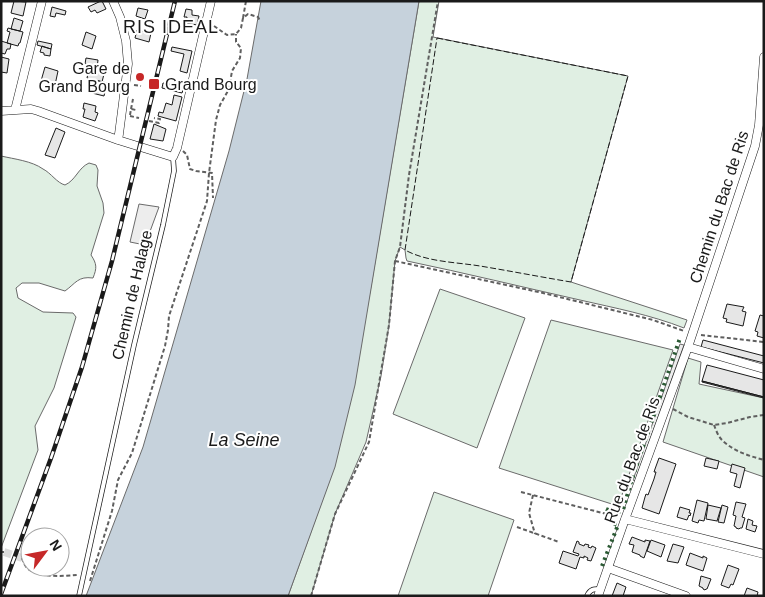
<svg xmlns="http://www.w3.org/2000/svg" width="765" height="597" font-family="Helvetica,sans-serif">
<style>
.green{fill:#e0efe3;stroke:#6a6a6a}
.parking{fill:#ededed;stroke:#6a6a6a}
.water{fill:#c6d2dc;stroke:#6a6a6a}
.building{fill:#e6e6e6;stroke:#1a1a1a}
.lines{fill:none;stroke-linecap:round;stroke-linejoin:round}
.street-tunnel{stroke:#ddd;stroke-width:8;stroke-dasharray:8 4;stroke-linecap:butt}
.lane-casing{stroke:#1a1a1a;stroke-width:5.5}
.street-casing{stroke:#1a1a1a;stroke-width:9}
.path{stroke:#5f5f5f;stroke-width:2;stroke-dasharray:4 2.5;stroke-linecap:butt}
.lane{stroke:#fff;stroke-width:4}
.street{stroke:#fff;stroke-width:8}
.rail-casing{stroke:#1a1a1a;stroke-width:4.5}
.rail{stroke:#fff;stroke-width:2.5;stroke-dasharray:8;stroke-linecap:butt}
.hedge{stroke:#2b5a34;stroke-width:4;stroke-dasharray:2.5 4;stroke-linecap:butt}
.fence{stroke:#1a1a1a;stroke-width:1;stroke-dasharray:6 2.5;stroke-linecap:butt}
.poi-dot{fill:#c62828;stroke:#fff;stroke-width:2}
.labels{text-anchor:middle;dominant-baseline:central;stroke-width:4;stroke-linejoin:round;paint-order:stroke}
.poi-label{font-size:16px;fill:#1a1a1a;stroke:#fff;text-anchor:end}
.street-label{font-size:16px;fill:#1a1a1a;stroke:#fff}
.neighbourhood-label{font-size:18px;letter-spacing:1px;fill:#1a1a1a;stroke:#fff}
.water-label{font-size:18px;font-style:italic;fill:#1a1a1a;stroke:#fff}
</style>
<rect width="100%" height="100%" fill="#fff"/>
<path class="green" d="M419 1H439L433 37 628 76 571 282 687 320 684 328C651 315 615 308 580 300 522 287 465 273 407 261L406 258 405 250 400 247 395 261 389 325 381 376 366 442 335 514 311 596H288L332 473 370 292Z
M1 156C14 159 32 161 43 169 51 173 57 183 65 185 76 180 78 168 89 163L96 165 98 170 97 186 103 203 104 213 91 255C97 264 97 268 93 278 78 276 76 283 65 291L39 283H22L16 288 18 298 43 312 73 313 76 317 54 388 35 426 38 450 1 548Z
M440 289 525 318 477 448 393 414Z
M551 320 673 350 618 506 499 468Z
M688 358 701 362 699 384 764 398V477L663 442Z
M434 492 514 520 488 596H398Z"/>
<path class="parking" d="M139 204 159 207 145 245 130 242Z
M680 344 684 345 635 481 633 480Z"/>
<path class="water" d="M261 1H419L355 385 335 467 288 596H86L143 447 229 151 247 79Z"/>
<path class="building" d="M14 1 26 2 23 16 11 13Z
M101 1H102L106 9 97 13 95 10 91 12 88 7Z
M52 7 66 11 65 15 56 13 55 17 50 16Z
M138 8 148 10 145 19 136 16Z
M186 9 192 10V15L199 16 197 25 186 23 187 17H184Z
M14 18 23 21 20 31 11 29Z
M8 28 23 32 20 43H19L18 46 7 43 10 32 7 31Z
M137 30 151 33 149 42 135 38Z
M86 32 96 36 92 49 82 45Z
M1 41 11 44 10 49H7L5 54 1 53Z
M38 41 52 44 51 49 37 45Z
M42 46 51 49 50 56 44 55V53L40 52Z
M172 47 192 51 187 73 180 71 184 54 171 51Z
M1 57 9 59 7 73 1 72Z
M86 58 98 60 97 68 105 70 102 82 87 78 90 65 85 64Z
M45 67 58 71 55 85 41 81Z
M92 79 107 83 104 96 88 92Z
M163 83 184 87 182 93 162 88Z
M174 95 182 97 176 121 158 116 159 112 163 113 166 103 172 105Z
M84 103 96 106 95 112 98 113 95 121 83 117 85 109H83Z
M154 124 166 129 163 141 150 139Z
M56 128 65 132 55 158 45 155Z
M727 304 744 307 742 311 746 312 743 326 726 322 727 319 723 318Z
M760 315 764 316V338L757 336 758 332 755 331Z
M703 340 764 356V363L701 347Z
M707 365 764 380V397L702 381Z
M702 381 764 397V398L702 382Z
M659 458 676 464 659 514 642 508 645 497 646 494 648 495 654 479 656 472H654L655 469Z
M706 458 719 461 717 469 704 466Z
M732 464 745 468 740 488 734 486 737 474 730 472Z
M697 500 708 503 704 521 699 520 698 523 692 521Z
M736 502 746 504 742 517 745 518 742 528H740L739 529 736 528V527L734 526 736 516 733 515Z
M708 505 721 508 717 521 706 519Z
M722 505 728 507 724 523 718 522Z
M680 507 690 510 689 513H691L690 516 689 515 687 520 677 517Z
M748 519 753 521 752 525 757 526 755 532 746 529Z
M632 537 645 542V540L650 541 644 558 640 556V555L632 552 634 545 629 544Z
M651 540 665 545 661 557 647 551Z
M577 541 579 542V544L584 546 585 544 589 545 588 547 591 548 592 546 596 548 591 561 587 560 588 558 584 556V558L580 557 576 569 559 563 563 551 578 556 579 554 573 552Z
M673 544 684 547 678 563 667 561Z
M690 553 703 558V556L707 558 703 571 686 565Z
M728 565 739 569 733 585 731 584 729 588 721 585Z
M701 576 711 579 707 589H706L705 590 703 589V588L699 586Z
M617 583 626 587 623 596H612Z
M747 588 758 592 757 596H744Z"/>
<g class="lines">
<path class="street-tunnel" d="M4 552 22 558"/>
<g class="lane-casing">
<path id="lane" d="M79 596 134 345 163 225 174 171 173 157
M587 596C590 589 594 589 600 589"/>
</g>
<g class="street-casing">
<path id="street" d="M113 1 120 17 126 41 128 64 119 134 118 140
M15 110 42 1
M1 111 31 109 38 111 118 140 173 157 177 148 211 1
M688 347 764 369
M625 519 764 554
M608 568 686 596
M598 596 624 522 688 347 755 146 759 125 764 57"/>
</g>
<path class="path" d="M243 18 246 1
M214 26 227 35 236 34 241 28 243 18 248 14 258 17 260 21
M134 85 141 86
M131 109 133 99
M130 115 131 109 136 110
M130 116 139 118
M149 121 159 123 160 119 154 118
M183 151 187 155 190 169 196 171 212 173 213 198
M395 261 543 293 653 320 684 331
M701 335 764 342
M673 409 688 417 714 425 727 423 750 417 764 415
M714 425C716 430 718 436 722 440 733 451 749 456 764 460
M521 492 618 517
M533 495 529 513 535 534
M517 527 559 542
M1 552H4
M22 558C23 562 25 566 28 569 42 578 62 576 77 575
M90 581 112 511 118 480 132 453 165 346 168 330 169 316 207 201 209 173 216 120 220 105 229 89 232 71 240 58 241 48 236 42V34
M311 596 335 514 369 442 389 325 395 261 400 247 409 175 438 1"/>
<use href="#lane" class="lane"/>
<use href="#street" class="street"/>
<g class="rail-casing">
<path id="rail" d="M1 594 51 458 82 367 112 261 175 1"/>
</g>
<use href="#rail" class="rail"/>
<path class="hedge" d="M606 509 616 513 623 510 631 482 680 338
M602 566 618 525 615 524V522L606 520"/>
<path class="fence" d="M437 38 628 76 571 282C541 277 510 271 480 266 455 262 427 262 405 250Z"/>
</g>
<g class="poi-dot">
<circle cx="140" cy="77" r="5"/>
<rect x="148" y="78" width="12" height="12" rx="2.5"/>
</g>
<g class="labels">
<g class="poi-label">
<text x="130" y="68">Gare de<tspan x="130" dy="18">Grand Bourg</tspan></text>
<text x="165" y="84" text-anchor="start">Grand Bourg</text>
</g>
<g class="street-label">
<text transform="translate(719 207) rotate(-72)">Chemin du Bac de Ris</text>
<text transform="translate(132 295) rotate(-77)">Chemin de Halage</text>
<text transform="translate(632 460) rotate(-70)">Rue du Bac de Ris</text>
</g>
<g class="neighbourhood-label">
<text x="171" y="27">RIS IDEAL</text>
</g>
<g class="water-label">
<text x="244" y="440">La Seine</text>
</g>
</g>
<rect width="765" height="597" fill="none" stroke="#1a1a1a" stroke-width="5"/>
<g transform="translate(45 552) rotate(58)"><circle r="24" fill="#ffffff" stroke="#a3a3a3"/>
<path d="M0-4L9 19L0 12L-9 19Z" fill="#c62828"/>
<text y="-8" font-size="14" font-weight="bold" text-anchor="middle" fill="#1a1a1a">N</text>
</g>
</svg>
